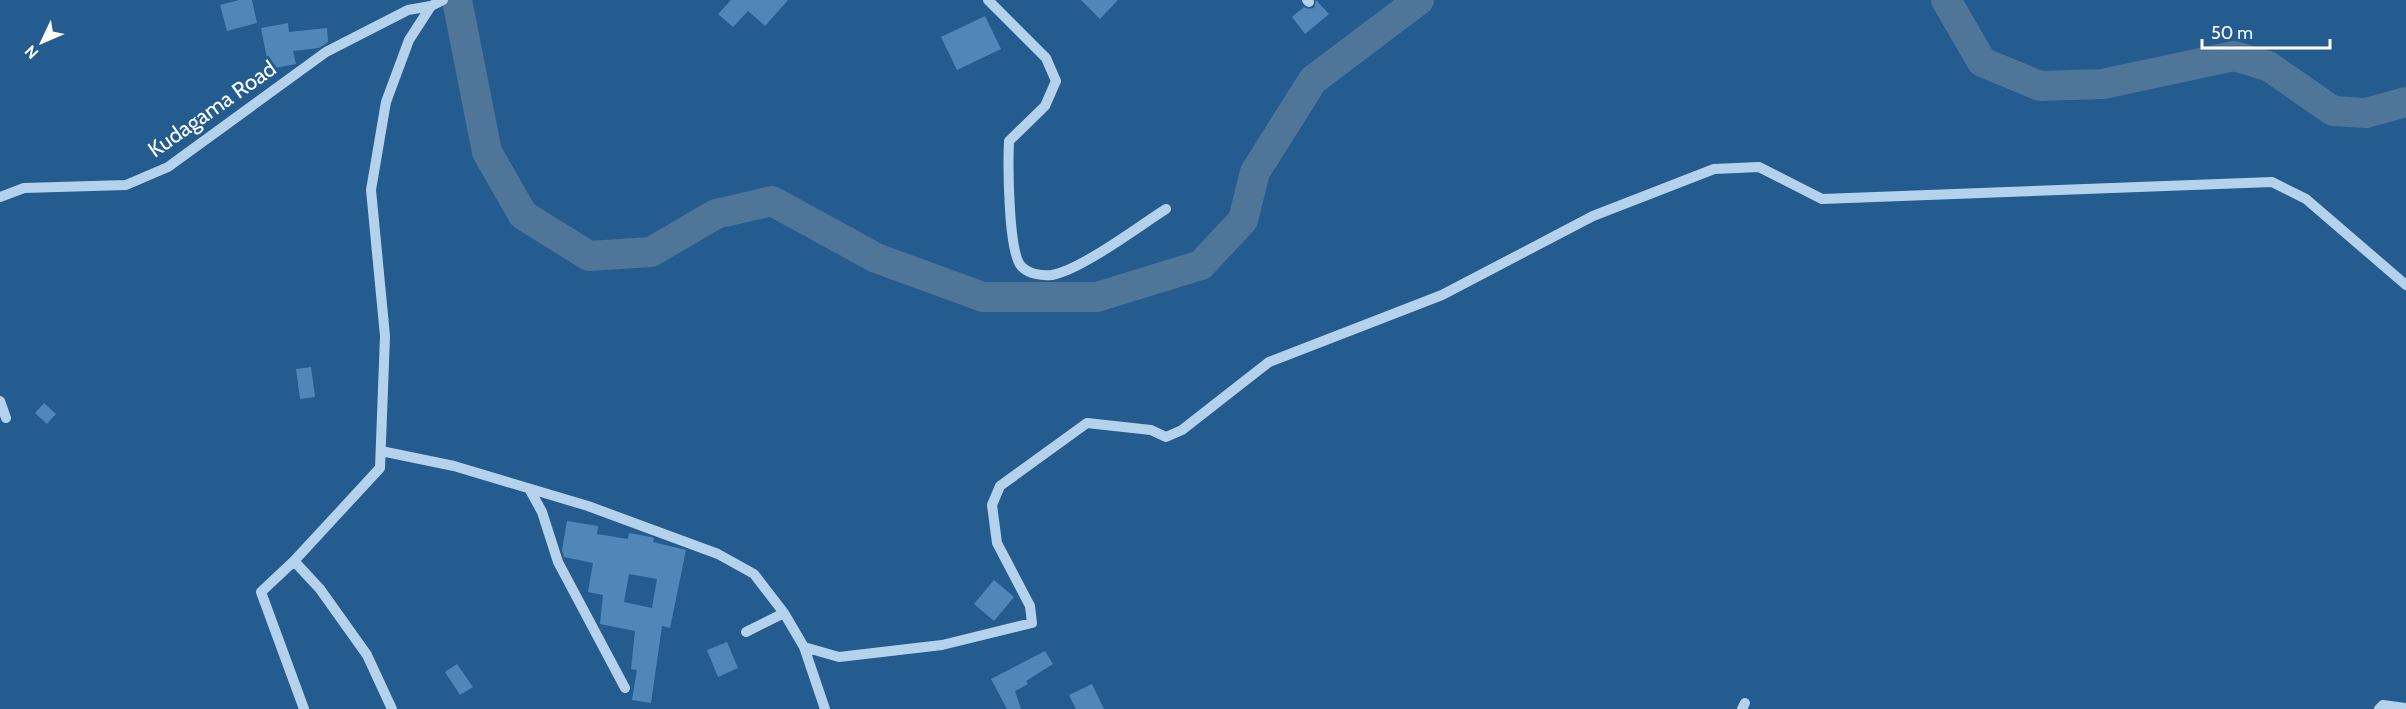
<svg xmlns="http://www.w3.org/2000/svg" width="2406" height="709" font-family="Cabin,sans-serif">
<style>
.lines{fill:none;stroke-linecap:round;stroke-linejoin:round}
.river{stroke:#4f7599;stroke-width:30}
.building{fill:#5087b8;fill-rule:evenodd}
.minor{stroke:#b5d2ec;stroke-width:10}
.labels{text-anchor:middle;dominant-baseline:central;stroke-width:6;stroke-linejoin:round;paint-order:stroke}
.street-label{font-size:22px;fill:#fff;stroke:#245c8f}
</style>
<rect width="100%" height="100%" fill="#245c8f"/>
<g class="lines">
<path class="river" d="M457 0 487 152 523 215 589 256 651 252 716 214 772 201 876 258 983 297H1097L1201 265 1243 220 1255 172 1313 80 1419 0
M1946 0 1982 62 2040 86 2103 84 2234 56 2268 66 2333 111 2366 113 2406 102"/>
</g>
<path class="building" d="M239 0H252L257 23 227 31 220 5Z
M731 0H788L765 26 748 11 733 27 718 14Z
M1081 0H1118L1100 19Z
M1316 0 1329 14 1305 34 1292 17 1304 7 1308 9 1314 8Z
M985 16 1001 49 957 70 941 37Z
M288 23 289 32 327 28 328 42 319 48 293 51 296 64 269 69 261 28Z
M311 367 315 397 300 399 296 369Z
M44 403 56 414 47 424 35 413Z
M567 521 598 526 597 534 628 539 629 533 651 537 654 538 653 542 686 550 670 628 662 626 651 703 632 700 637 670 631 669 635 631 600 624 603 595 588 592 593 563 564 557 562 550ZM629 574 657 579 652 608 624 602Z
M994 580 1014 597 994 621 974 604Z
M727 642 738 668 718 677 707 650Z
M1045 651 1053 664 1026 681 1028 684 1015 691 1021 709H1007L991 679Z
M457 664 473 687 460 695 445 672Z
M1092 684 1104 709H1076L1069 695Z"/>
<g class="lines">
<path class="minor" d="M988 0 1046 58 1056 81 1045 106 1009 141C1008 163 1008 255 1022 267 1029 274 1042 276 1052 275 1081 270 1139 226 1166 209
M1307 0 1309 2
M0 197 24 188 126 185 168 167 326 52 408 10 431 6
M0 401 6 418
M381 451 454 466 588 506 718 554 754 574 784 613 804 647 825 709
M530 490 542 512 558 562 625 688
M294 561 320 589 367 655 392 709
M746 632 784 613
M804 647 839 657 942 645 1032 623 1030 606 997 543 992 505 1000 486 1087 423 1151 430 1166 437 1182 430 1269 362 1442 295 1593 216 1714 169 1759 167 1822 199 2272 182 2306 199 2406 285
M304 709 261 592 294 561 380 468 385 336 371 190 386 102 409 40 431 6 443 0
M1742 709 1745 703
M2379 709 2383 705 2406 708"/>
</g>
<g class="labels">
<g class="street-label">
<text transform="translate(212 109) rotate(-35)">Kudagama Road</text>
</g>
</g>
<g transform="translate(42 42) rotate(226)" stroke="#245c8f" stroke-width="4.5" paint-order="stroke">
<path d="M0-4.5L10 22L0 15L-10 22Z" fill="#ffffff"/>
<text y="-9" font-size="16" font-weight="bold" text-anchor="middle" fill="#ffffff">N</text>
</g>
<path d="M2202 39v9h128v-9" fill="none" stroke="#ffffff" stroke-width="3"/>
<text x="2211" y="39" font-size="18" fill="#ffffff" stroke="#245c8f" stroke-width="4.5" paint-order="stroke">50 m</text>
</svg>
